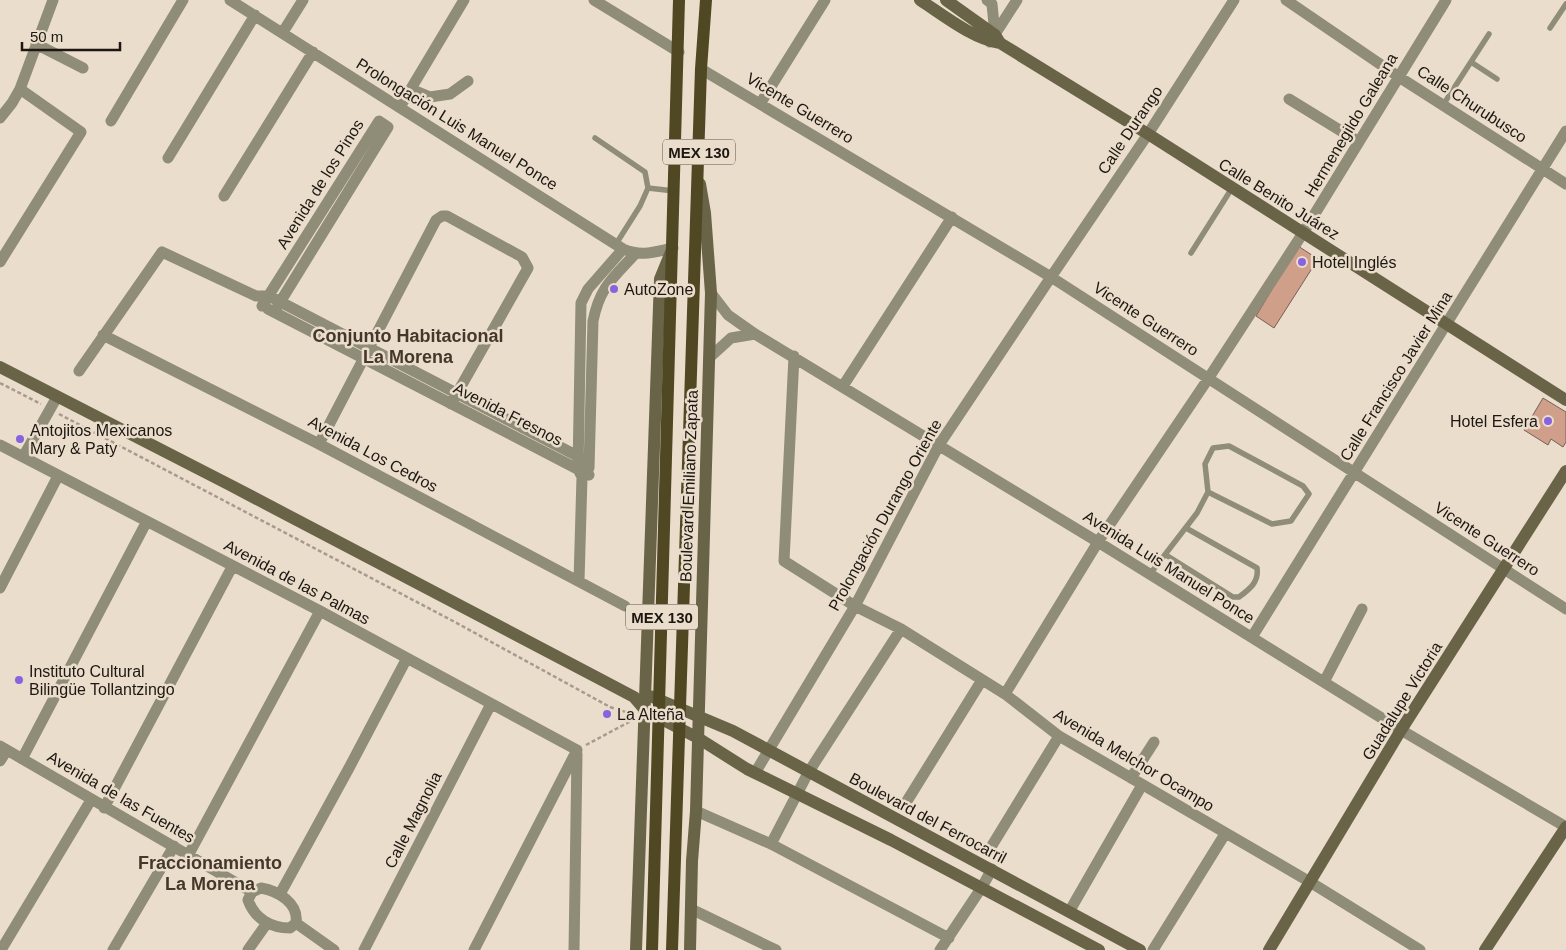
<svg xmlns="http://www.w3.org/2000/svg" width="1566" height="950" font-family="Helvetica,sans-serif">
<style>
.building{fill:#d09f8a;stroke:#736058}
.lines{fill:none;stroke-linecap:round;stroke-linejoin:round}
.path{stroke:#a69b8e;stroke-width:2.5;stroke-dasharray:4 2.5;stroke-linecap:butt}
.lane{stroke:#8f8c78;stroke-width:5.5}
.street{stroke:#8f8c78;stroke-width:11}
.secondary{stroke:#696447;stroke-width:12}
.primary{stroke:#4f4823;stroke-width:12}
.poi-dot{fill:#8863de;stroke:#ebddcc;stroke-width:2}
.labels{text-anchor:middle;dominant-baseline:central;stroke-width:5;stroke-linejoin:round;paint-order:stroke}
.shield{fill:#ebddcc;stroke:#5a5249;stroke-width:1}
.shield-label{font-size:15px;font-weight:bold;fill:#1c1711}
.street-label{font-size:16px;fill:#1c1711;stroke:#ebddcc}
.poi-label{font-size:16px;fill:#1c1711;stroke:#ebddcc;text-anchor:start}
.neighbourhood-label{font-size:18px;font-weight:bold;fill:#44382b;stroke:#ebddcc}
</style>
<rect width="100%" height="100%" fill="#ebddcc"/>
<path class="building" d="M1298 246 1318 259 1274 328 1256 316Z
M1543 398 1566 412V442L1563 447 1551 439 1548 445 1524 430Z"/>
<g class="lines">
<path class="path" d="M0 383 41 404
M59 414 453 621 610 707 632 714
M586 745 631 721"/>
<path class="lane" d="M1550 28 1566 4
M1471 62 1497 79
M1443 105 1489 34
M595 138 645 172 648 188 640 206 616 244
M648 188 674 191
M1191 253 1232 188
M1166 555 1233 597H1239C1250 589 1259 582 1257 568L1186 528
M1150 574 1197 513 1208 492 1205 464 1213 448 1229 446 1303 486 1309 494 1291 521 1272 524 1208 492"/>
<path class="street" d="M230 0 623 249C642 257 654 252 673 248
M594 0 679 52
M987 0 992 4 995 35
M1286 0 1399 77 1566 184
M283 32 303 0
M990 42 1017 0
M36 44 83 68
M701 69 1051 277 1566 609
M411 89 430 97 450 94 468 81
M1289 99 1359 142
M760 104 825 0
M400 107 464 0
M0 118 12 103 20 89 53 0
M111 121 183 0
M168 158 255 15
M224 196 313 52
M0 262 81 132 20 89
M711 293 728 315 755 334 1098 542 1401 730 1566 827
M262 306 379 121 388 127 274 312
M268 309 589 475
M103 335 319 444 625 606
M794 356 784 561 855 606 901 629 1005 694 1059 736 1310 882 1420 950
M709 358 731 338 755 334
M79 371 162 252 256 296H269L589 462
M843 386 952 217
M319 444 436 220 442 216H447L522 257 528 268 451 404
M0 445 320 611 577 750
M23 457 57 397
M589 468 593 321C600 287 612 279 635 254
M579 581 582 477 578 469 581 303 588 289 623 249
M0 588 58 476
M1252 637 1566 131
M1324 682 1362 609
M1005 694 1098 542 1208 379 1303 233 1446 0
M0 746 252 892
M22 759 147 521
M0 761 7 750
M755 773 855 606 939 445 1051 277 1148 134 1234 0
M1131 778 1154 742
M907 801 982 680
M104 808 232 567
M696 811 771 844 949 938
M771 844 808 773 901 629
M988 852 1059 736
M189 854 320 611
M261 888C278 891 299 903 296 923L290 928C271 928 255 919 248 900L252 892Z
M280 894 349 768 407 658
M691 909 776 950
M1069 912 1142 785
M296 923 334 950
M1 950 91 800
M113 950 174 846
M248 950 267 923
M364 950 491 704
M474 950 577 750
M574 950 577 754
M940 950 982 887 992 869
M1153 950 1225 834"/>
<path class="secondary" d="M920 0C943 15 973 39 1000 43L1148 134 1566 400
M946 0 995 35 1000 43
M0 367 230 485 598 678 634 697 646 711 698 738 747 769 891 840 1099 950
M650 696 733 731 1140 950
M636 950 660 279 671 252
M690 950 692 861 696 811 711 293 705 213 700 184
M1269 950 1401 730 1566 471
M1485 950 1566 827"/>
<path class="primary" d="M652 950 679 0
M672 950 701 69 706 0"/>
</g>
<g class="poi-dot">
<circle cx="1302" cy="262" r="5"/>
<circle cx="614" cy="289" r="5"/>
<circle cx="1548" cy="421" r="5"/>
<circle cx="20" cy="439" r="5"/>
<circle cx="19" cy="680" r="5"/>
<circle cx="607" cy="714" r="5"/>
</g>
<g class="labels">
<g class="shield">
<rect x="663" y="139.5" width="72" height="25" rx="4"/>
<rect x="626" y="604.5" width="72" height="25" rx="4"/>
</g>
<g class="shield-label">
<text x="699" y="152">MEX 130</text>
<text x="662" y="617">MEX 130</text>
</g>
<g class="street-label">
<text transform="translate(1472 104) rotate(33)">Calle Churubusco</text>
<text transform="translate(800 108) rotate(31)">Vicente Guerrero</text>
<text transform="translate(457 124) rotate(32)">Prolongación Luis Manuel Ponce</text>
<text transform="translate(1351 125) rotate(-59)">Hermenegildo Galeana</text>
<text transform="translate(1130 130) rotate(-56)">Calle Durango</text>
<text transform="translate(320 184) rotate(-58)">Avenida de los Pinos</text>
<text transform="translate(1279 199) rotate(32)">Calle Benito Juárez</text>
<text transform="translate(1146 319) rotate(33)">Vicente Guerrero</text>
<text transform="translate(1396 376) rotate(-58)">Calle Francisco Javier Mina</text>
<text transform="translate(508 414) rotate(27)">Avenida Fresnos</text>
<text transform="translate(373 454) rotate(28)">Avenida Los Cedros</text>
<text transform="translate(689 486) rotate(-88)">Boulevard Emiliano Zapata</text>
<text transform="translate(885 515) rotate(-61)">Prolongación Durango Oriente</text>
<text transform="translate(1487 539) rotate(33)">Vicente Guerrero</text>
<text transform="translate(1169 567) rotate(32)">Avenida Luis Manuel Ponce</text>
<text transform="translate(297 582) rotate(28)">Avenida de las Palmas</text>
<text transform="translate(1402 701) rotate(-58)">Guadalupe Victoria</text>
<text transform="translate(1134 760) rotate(31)">Avenida Melchor Ocampo</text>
<text transform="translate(121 797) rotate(30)">Avenida de las Fuentes</text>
<text transform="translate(928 818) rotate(28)">Boulevard del Ferrocarril</text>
<text transform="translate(413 820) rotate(-63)">Calle Magnolia</text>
</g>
<g class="poi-label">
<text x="1312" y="262">Hotel Inglés</text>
<text x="624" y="289">AutoZone</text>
<text x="1538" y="421" text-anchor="end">Hotel Esfera</text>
<text x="30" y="430">Antojitos Mexicanos<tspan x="30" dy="18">Mary &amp; Paty</tspan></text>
<text x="29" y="671">Instituto Cultural<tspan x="29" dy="18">Bilingüe Tollantzingo</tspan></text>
<text x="617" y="714">La Alteña</text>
</g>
<g class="neighbourhood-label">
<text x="408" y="336">Conjunto Habitacional<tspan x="408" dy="21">La Morena</tspan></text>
<text x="210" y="863">Fraccionamiento<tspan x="210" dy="21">La Morena</tspan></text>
</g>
</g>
<path d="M22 42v8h98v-8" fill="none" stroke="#1c1711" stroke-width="2.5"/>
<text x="30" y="42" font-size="15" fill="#1c1711" stroke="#ebddcc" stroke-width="4" paint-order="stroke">50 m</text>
</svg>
